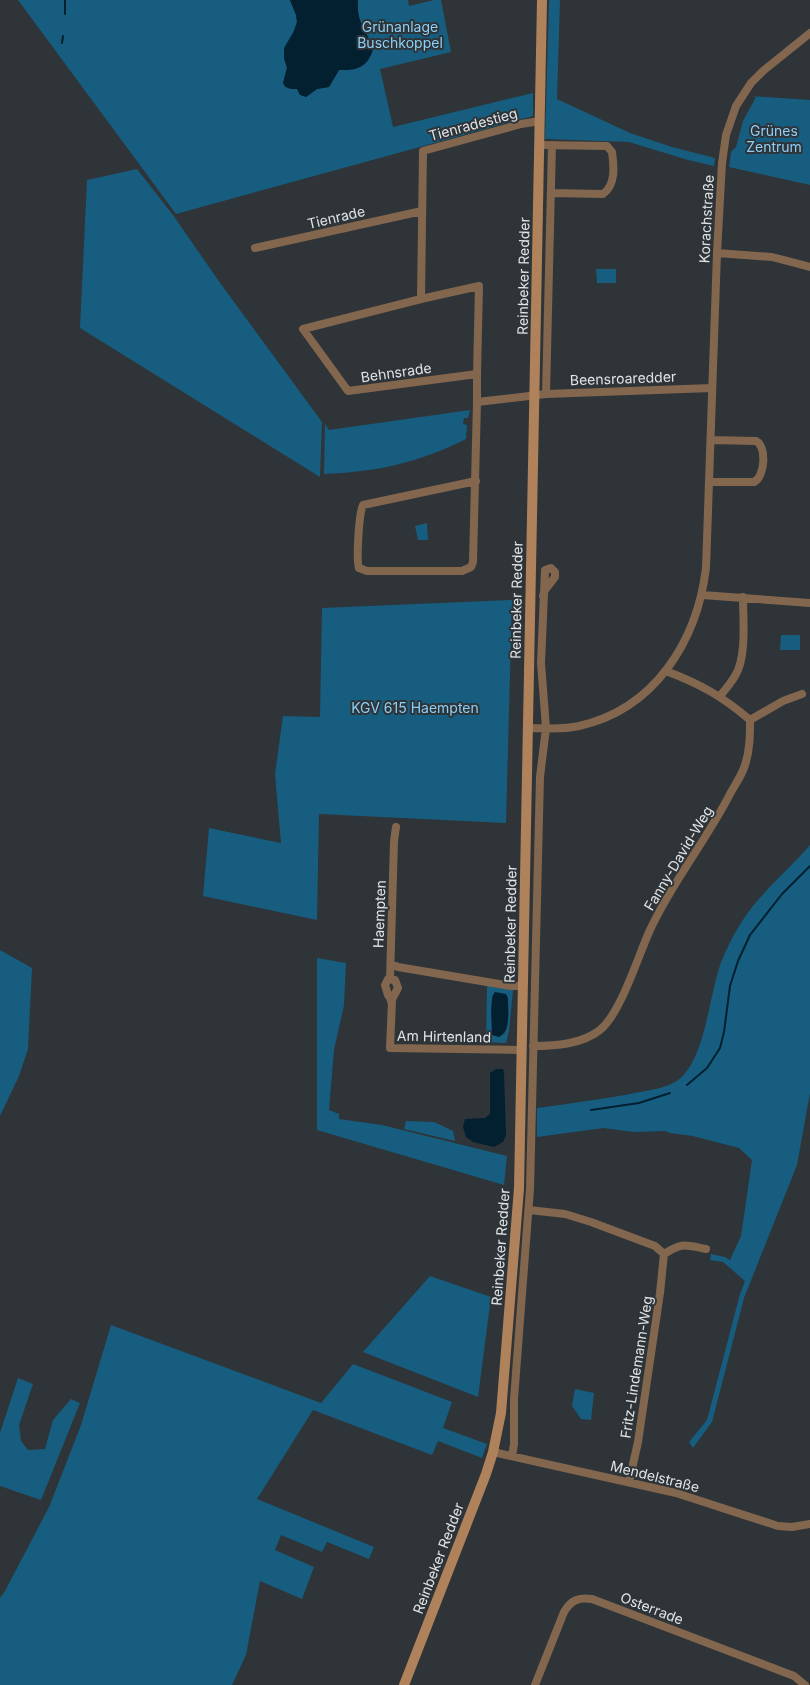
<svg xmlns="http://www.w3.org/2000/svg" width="810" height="1685" font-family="Inter,sans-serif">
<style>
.green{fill:#175d7f;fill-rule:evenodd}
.water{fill:#02202f}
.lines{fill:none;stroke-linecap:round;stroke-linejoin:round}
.stream{stroke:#02202f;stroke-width:2}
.street{stroke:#83664e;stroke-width:8}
.secondary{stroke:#af825b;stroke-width:10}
.labels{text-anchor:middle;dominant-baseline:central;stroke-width:4;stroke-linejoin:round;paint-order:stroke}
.park-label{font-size:14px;fill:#8dcff6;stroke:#2e3438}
.street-label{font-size:14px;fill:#e0e4e7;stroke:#2e3438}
</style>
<rect width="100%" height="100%" fill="#2e3438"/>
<path class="green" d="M18 0H290L296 15 297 22 284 58 287 68 283 83 285 87 297 89 306 97 317 89 329 87 339 70H348L374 46C364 32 356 18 358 0H408L409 6 434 0H441L451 52 380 69 393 127 533 93V116L176 214Z
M549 0H560L557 99 630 133 672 147 715 158 714 166 688 160 629 142 545 139Z
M751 96 810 100V185L729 167 731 152 736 147 743 121 756 97Z
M137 169 173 215 218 280 322 422 320 477 80 328 87 180Z
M596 269H616V283H597Z
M470 410 468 418H464L463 424 467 425 466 439C419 463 376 472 324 474L325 424 329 430Z
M427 523 428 540H418L415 526Z
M512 600 506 823 319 814 317 920 203 896 209 828 281 843 275 774 283 716 320 717 322 608Z
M781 635H800V650H780Z
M810 845V1093L797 1165 744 1298 712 1422 693 1448 689 1442 707 1420 740 1294 745 1281 723 1262 710 1260 711 1254 725 1257 730 1260 741 1236 752 1160 739 1148 693 1136 670 1133 665 1131 634 1132 603 1128 537 1137V1108C572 1103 606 1099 640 1092 651 1090 665 1088 675 1082 706 1064 709 991 722 960 731 938 743 917 758 900 774 881 794 864 810 845Z
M0 950 32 968 28 1049 19 1076 0 1116Z
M317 958 346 963 344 1005 334 1050 329 1110 339 1114V1119L382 1125 507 1156 504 1185 317 1130Z
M487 984 492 987 513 990 509 1031 506 1043 486 1042ZM492 995 508 1007 507 1028 504 1034 492 1035Z
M406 1121 434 1122 453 1131 455 1141 404 1129Z
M430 1276 491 1297 478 1397 363 1352Z
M111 1325 321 1403 353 1364 452 1402 443 1428 487 1444 482 1458 438 1441 432 1455 313 1410 257 1499 374 1547 369 1559 327 1542 322 1552 281 1535 275 1550 314 1567 302 1599 260 1581 246 1655 232 1685H0V1598L5 1591 49 1507 81 1425Z
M18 1378 33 1384 19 1425 21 1441 28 1450 45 1449 53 1420 71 1399 80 1403 41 1500 0 1486V1433Z
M575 1389 594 1393 591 1420 581 1419 572 1406Z"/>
<path class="water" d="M290 0H358C356 18 364 32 374 46 369 66 359 71 339 70L329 87 317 89 306 97 300 95 297 89C290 89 286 89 283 83L287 68 284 58V48L294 31 297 22 296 15Z
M495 992 506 994 508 998C508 1010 511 1031 499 1037L492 1035C492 1024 489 999 495 992Z
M496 1069H503L504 1073 506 1135 503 1142 494 1147 473 1142 466 1137 463 1127 465 1119 485 1118 490 1114V1073Z"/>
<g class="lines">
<path class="stream" d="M65 0V14
M62 43 63 36
M687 1085 707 1068 720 1048 724 1032 730 986 738 961 750 935 782 894 810 866
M591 1110 639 1103 670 1093"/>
<path class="street" d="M539 145 607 146 612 152C614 166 616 185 603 194L551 193
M255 248 422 211
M717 253 772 257 810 267
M421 299 479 286 477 374 348 391 303 329 421 299 423 151 521 124 540 121
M477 374V402L546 394 712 388
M546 394 552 145
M476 481 363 505C359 513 356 560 359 568L367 571H462L471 567 473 562 477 402
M709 482H754C765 477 767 446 756 441L711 440
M702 595 810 603
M720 696C725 690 731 683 735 676 747 657 743 619 743 597
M750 720 783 701 802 694
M527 728C544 728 562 730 579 726 655 709 697 641 706 568L717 253 722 163 726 135 736 106 751 83 763 71 810 33
M391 964 398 967 511 986H523
M390 979 394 841 396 827
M392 1001 388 995 385 985 388 979 395 980 398 988 391 1001H392L390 1048 521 1050
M533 1046C556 1046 582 1044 600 1030 621 1013 638 956 650 930 672 882 706 841 730 794 735 785 742 775 745 765 750 750 750 735 750 720 722 696 700 684 666 671
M529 1210 565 1214 591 1222 655 1246 664 1254 660 1293 638 1442 629 1482
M664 1254C683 1242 685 1245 706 1249
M493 1452 676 1493 778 1526 792 1527 810 1524
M512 1456 514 1444V1399L530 1189 540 777 546 728 541 663 545 570 551 568 555 572V577L545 590 543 596
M535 1685 564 1612C571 1600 579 1597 592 1599L794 1676 805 1685"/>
<path class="secondary" d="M404 1685 486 1474 493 1452 501 1413 519 1188 542 0"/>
</g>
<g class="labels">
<g class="park-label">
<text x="400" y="26">Grünanlage<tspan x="400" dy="16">Buschkoppel</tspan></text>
<text x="774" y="130">Grünes<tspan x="774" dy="16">Zentrum</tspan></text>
<text x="415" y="707">KGV 615 Haempten</text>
</g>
<g class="street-label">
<text transform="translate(473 124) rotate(-15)">Tienradestieg</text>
<text transform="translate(336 217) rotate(-13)">Tienrade</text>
<text transform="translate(706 219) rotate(-87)">Korachstraße</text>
<text transform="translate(523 276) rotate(-89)">Reinbeker Redder</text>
<text transform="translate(396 372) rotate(-8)">Behnsrade</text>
<text transform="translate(623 378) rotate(-2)">Beensroaredder</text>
<text transform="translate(516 600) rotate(-89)">Reinbeker Redder</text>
<text transform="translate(678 858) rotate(-59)">Fanny-David-Weg</text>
<text transform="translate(379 914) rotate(-88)">Haempten</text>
<text transform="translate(510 924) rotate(-89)">Reinbeker Redder</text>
<text transform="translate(444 1036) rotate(1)">Am Hirtenland</text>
<text transform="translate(500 1247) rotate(-86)">Reinbeker Redder</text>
<text transform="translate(636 1367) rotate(-81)">Fritz-Lindemann-Weg</text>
<text transform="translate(655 1476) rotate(14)">Mendelstraße</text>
<text transform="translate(438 1558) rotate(-69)">Reinbeker Redder</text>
<text transform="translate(652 1608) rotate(21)">Osterrade</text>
</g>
</g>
</svg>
